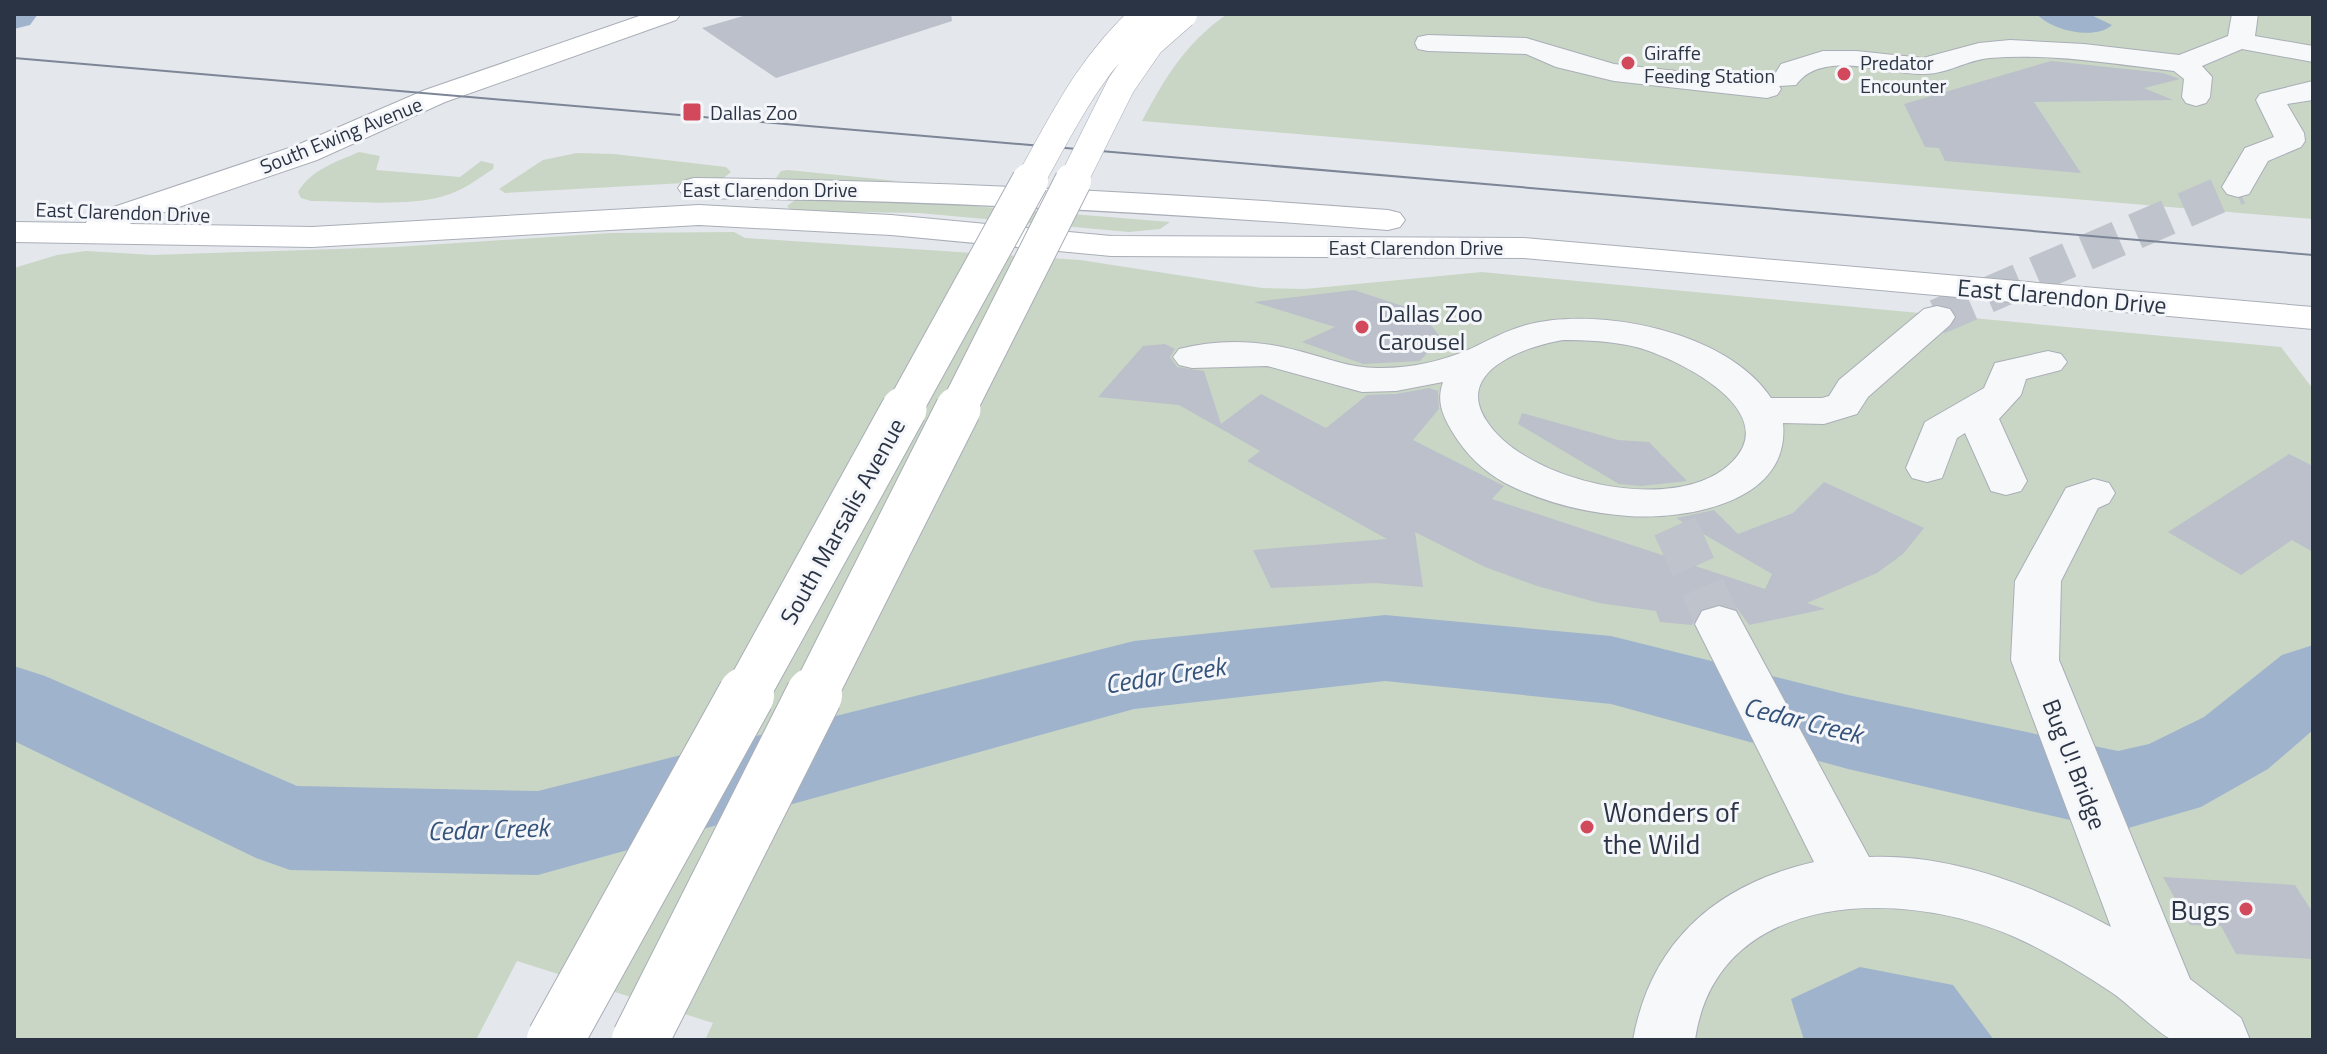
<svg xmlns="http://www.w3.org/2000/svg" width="2327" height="1054" font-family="'Titillium Web',sans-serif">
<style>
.green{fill:#c9d6c5}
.water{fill:#9fb4cc}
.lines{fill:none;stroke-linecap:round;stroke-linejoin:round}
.river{fill:#9fb4cc;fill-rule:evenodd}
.building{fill:#bbc0ca}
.street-tunnel-far1{stroke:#bfc3cb;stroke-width:36;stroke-dasharray:36 18;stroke-linecap:butt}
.street-tunnel{stroke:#bfc3cb;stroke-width:45;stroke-dasharray:45 22;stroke-linecap:butt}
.street-casing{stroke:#a9aeb7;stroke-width:2}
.secondary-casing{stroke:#a9aeb7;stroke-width:2}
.street{fill:#f7f8fa;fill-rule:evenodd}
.secondary{fill:#fff;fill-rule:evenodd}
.tram{stroke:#7d8696;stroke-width:2}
.secondary-bridge-far3-casing{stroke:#a9aeb7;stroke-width:29;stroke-linecap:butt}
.secondary-bridge-far2-casing{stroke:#a9aeb7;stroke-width:38;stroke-linecap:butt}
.secondary-bridge-far1-casing{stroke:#a9aeb7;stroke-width:47;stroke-linecap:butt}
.secondary-bridge-casing{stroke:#a9aeb7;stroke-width:58;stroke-linecap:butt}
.secondary-bridge-far3{stroke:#fff;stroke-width:28}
.secondary-bridge-far2{stroke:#fff;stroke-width:36}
.secondary-bridge-far1{stroke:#fff;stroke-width:45}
.secondary-bridge{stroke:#fff;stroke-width:56}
.poi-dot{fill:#d1495b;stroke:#f4f6f9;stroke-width:3}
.labels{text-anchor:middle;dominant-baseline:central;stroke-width:6;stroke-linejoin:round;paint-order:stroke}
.far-poi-label{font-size:20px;fill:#2b3445;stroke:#f4f6f9;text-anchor:start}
.far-street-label{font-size:20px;fill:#2b3445;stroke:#f4f6f9}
.street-label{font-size:24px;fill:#2b3445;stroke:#f4f6f9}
.poi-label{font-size:24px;fill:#2b3445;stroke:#f4f6f9;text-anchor:start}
.water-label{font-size:26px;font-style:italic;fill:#34527a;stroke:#f4f6f9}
.near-poi-label{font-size:28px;fill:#2b3445;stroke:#f4f6f9;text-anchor:start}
</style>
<rect width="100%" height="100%" fill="#e4e7ec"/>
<path class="green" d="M1227 14H2313V219L1142 121C1166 76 1185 44 1227 14Z
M359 152 380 156 376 170 460 177 481 161 494 164 493 169C478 179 462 191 444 196 408 207 348 201 311 201L301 198 298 192C312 169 336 162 359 152Z
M577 153 614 154 726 167 731 172 720 181 505 193 499 189 543 160Z
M788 170 898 181H781L776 178 781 171Z
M795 200 936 203 1170 222 1160 229 1129 232 919 213 792 211 787 206Z
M734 232 745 238 1080 260 1262 288 1305 289 1482 272 2281 347 2313 389V1040H705L713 1023 517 961 476 1040H14V268L57 255 86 251 153 255 396 247 612 233Z"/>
<path class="water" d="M2037 14H2089L2112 25C2095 41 2050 30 2037 14Z
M1860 967 1953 985 1994 1040H1804L1791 999Z"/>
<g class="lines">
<path class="river" d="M14 14H38L30 25 14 29Z
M1385 615 1611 636 1848 695 2118 751 2149 744 2204 717 2282 655 2313 645V730L2268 769 2201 807 2118 831 1848 769 1611 704 1385 681 1134 709 538 875 290 870 256 858 14 741V666L45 676 297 786 538 791 1134 641Z"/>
</g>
<path class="building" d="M750 14H951L952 21 776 78 702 28Z
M2051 61 2163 73 2180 79 2144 88 2173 100 2034 102 2081 173 1945 161 1939 148 1925 147 1904 104Z
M1354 290 1421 312 1441 338 1420 361 1363 364 1302 342 1335 327 1254 302Z
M1165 344 1175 349 1170 357 1177 367 1204 371 1221 424 1261 394 1326 428 1367 395 1396 394 1429 388 1438 391 1439 409 1413 440 1504 486 1492 499 1765 589 1772 574 1676 518 1714 510 1738 534 1793 513 1824 482 1924 528 1903 554 1877 573 1807 603 1825 609 1749 625 1737 608 1720 603 1701 608 1692 625 1660 622 1656 611 1599 603 1537 586 1485 567 1415 532 1423 587 1375 583 1271 588 1253 550 1387 539 1247 461 1260 451 1179 405 1098 397 1143 346Z
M1522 413 1618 440 1649 442 1687 481 1641 486 1619 484 1518 424Z
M2289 454 2313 466V552L2292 540 2241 575 2168 532Z
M2163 877 2295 885 2313 913V959L2236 954 2221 926 2190 925Z"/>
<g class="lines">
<path class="street-tunnel-far1" d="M1937 317 2238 187"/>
<path class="street-tunnel" d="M1675 526 1719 624"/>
<g class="street-casing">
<path id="street" d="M2232 14H2258L2255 36 2313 46V62L2242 49 2202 66 2212 77 2210 97 2206 103 2196 106 2186 103 2182 97 2184 79 2174 71C2113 64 2051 53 1990 58 1967 60 1947 74 1924 74 1887 75 1822 48 1796 85L1779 86 1781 89 1777 95 1767 98 1614 81 1556 67 1526 54 1428 51 1418 49 1415 43 1418 37 1428 35 1526 38 1614 64 1774 82 1772 79 1781 64 1823 51H1856L1923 58 1979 43 2010 40 2084 44 2179 55 2228 36Z
M2313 81V100L2287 104 2304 133 2305 141 2301 147 2268 161 2249 194 2238 197 2227 194 2222 187 2245 148 2274 137 2256 100 2260 94Z
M1937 306 1950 309 1955 317 1950 325 1868 397 1857 414 1824 424 1783 423C1791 502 1688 520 1628 516 1586 513 1542 502 1505 483 1483 471 1466 454 1453 433 1443 416 1436 402 1443 382L1396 391 1362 392 1267 366 1192 368 1179 365 1173 357 1179 349C1218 339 1259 340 1299 351 1327 358 1352 369 1381 368 1411 368 1443 361 1470 349 1489 340 1505 331 1526 325 1598 306 1727 331 1771 398H1822L1829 396 1839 380 1924 309ZM1563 340C1587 340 1612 341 1636 347 1674 357 1783 409 1733 461 1679 518 1524 482 1486 420 1454 370 1527 346 1563 340Z
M2048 351 2061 354 2067 362 2061 370 2026 379 2021 395 1999 419 2027 481 2021 491 2006 495 1991 491 1965 433 1957 438 1942 478 1927 482 1912 478 1906 468 1925 422 1984 388 1995 363Z
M2094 479 2109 483 2115 493 2109 503 2098 508 2061 581 2059 660 2190 979 2241 1018 2250 1040C2235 1040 2182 1044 2171 1039 2159 1034 2128 1004 2114 994 2084 974 2052 954 2019 939 1909 888 1717 886 1695 1040H1633C1651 940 1718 884 1814 862L1695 624 1702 611 1719 606 1736 611 1869 857C1952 853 2039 888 2111 927L2011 660 2015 581 2066 488Z"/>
</g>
<g class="secondary-casing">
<path id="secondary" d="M645 14 680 15 676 20 445 102 317 160 129 224 312 227 699 205 891 215 1111 236 1524 238 2313 307V329L1524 258 1111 256 891 235 699 225 312 247 14 242V222L86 223 90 215 295 146 425 90Z
M694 178C926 181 1157 192 1388 210L1400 213 1405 220 1400 227 1388 230C1157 212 926 200 694 198L683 195 678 188 683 181Z"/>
</g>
<use href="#street" class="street"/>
<use href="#secondary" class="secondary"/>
<path class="tram" d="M14 58 2313 255"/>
<g class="secondary-bridge-far3-casing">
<path id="secondary-bridge-far3" d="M1029 183C1065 118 1090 65 1146 14
M1072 183 1121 85 1150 43 1183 14"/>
</g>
<g class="secondary-bridge-far2-casing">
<path id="secondary-bridge-far2" d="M903 411 1030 181
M957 411 1073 181"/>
</g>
<g class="secondary-bridge-far1-casing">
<path id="secondary-bridge-far1" d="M745 697 904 409
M813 697 958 409"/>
</g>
<g class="secondary-bridge-casing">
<path id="secondary-bridge" d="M555 1040 746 695
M640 1040 814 695"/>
</g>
<use href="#secondary-bridge-far3" class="secondary-bridge-far3"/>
<use href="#secondary-bridge-far2" class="secondary-bridge-far2"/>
<use href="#secondary-bridge-far1" class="secondary-bridge-far1"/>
<use href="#secondary-bridge" class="secondary-bridge"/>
</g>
<g class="poi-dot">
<circle cx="1628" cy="63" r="8"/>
<circle cx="1844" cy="74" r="8"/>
<rect x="682" y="102" width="20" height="20" rx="4"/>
<circle cx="1362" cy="327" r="8"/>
<circle cx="1587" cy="827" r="8"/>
<circle cx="2246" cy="909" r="8"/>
</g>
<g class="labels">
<g class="far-poi-label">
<text x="1644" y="52">Giraffe<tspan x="1644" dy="23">Feeding Station</tspan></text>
<text x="1860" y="62">Predator<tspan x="1860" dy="23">Encounter</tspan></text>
<text x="710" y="112">Dallas Zoo</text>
</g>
<g class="far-street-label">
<text transform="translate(341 135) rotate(-22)">South Ewing Avenue</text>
<text x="770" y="189">East Clarendon Drive</text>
<text transform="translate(123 212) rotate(2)">East Clarendon Drive</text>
<text x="1416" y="247">East Clarendon Drive</text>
</g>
<g class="street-label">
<text transform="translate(2062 296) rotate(5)">East Clarendon Drive</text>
<text transform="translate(842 521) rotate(-61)">South Marsalis Avenue</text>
<text transform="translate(2075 764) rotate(69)">Bug U! Bridge</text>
</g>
<g class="poi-label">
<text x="1378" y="313">Dallas Zoo<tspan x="1378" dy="28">Carousel</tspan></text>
</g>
<g class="water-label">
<text transform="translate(1165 675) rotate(-9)">Cedar Creek</text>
<text transform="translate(1803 720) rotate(14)">Cedar Creek</text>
<text transform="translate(488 829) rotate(-2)">Cedar Creek</text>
</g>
<g class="near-poi-label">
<text x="1603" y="811">Wonders of<tspan x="1603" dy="32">the Wild</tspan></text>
<text x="2230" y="909" text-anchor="end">Bugs</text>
</g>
</g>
<rect width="2327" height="1054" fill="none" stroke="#2b3445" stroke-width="32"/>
</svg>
